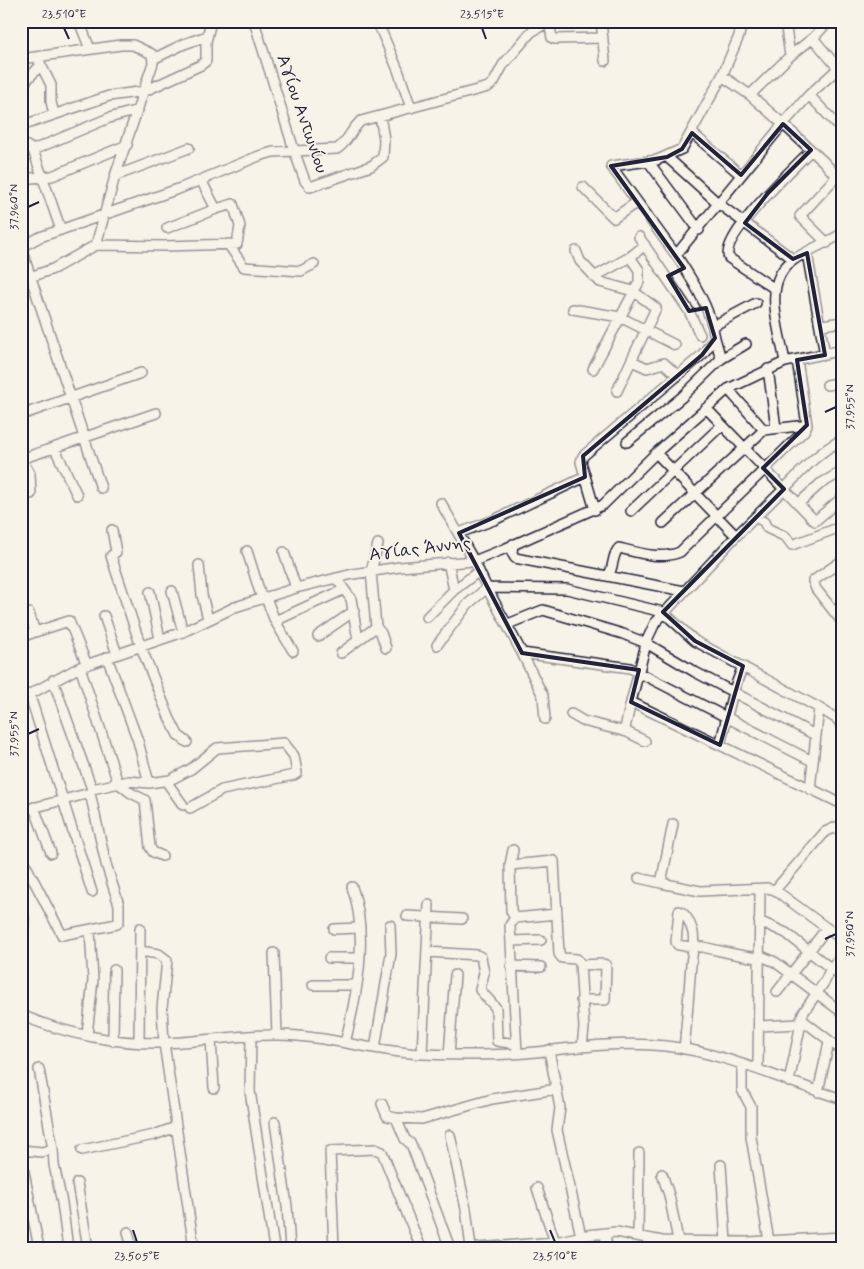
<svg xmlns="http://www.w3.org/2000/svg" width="864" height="1269" font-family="Mynerve,sans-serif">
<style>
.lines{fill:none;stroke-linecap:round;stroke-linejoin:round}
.minor-casing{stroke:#22223b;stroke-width:12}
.minor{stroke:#f7f3e8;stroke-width:9}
.marked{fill:none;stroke:#22223b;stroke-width:4;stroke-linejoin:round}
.ticks{fill:none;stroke:#22223b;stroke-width:2}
.labels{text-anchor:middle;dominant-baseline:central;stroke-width:4;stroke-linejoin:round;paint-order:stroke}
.street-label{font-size:18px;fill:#22223b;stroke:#f7f3e8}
.neatline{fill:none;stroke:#22223b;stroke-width:2}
.ticks-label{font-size:12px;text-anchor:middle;fill:#22223b}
</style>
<rect width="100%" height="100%" fill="#f7f3e8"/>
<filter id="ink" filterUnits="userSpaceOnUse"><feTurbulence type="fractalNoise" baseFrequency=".02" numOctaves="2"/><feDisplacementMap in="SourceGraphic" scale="10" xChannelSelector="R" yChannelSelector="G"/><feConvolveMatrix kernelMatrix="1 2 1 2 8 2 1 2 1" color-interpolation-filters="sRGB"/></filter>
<g filter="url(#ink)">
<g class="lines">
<g class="minor-casing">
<path id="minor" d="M79 21 90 49
M254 21 295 153 305 181 310 187 371 166 383 157 384 139 380 116
M377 21 398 70 411 108
M601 21 605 61
M742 21 739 36 722 76 750 95 783 124 809 95 843 64
M785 21 790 56
M549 22 552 38 555 39 603 38
M813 38 829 21
M37 57 51 85V102L54 114
M21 59 121 45H133L152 54 153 63 115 176 96 245 165 246 237 244 240 226 233 204 216 209 201 180
M153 59 184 44 207 36
M21 86 41 65
M750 95 790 56 813 38 838 68
M809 95 843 131
M21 126 109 96 145 91 201 65 206 61V42L211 21
M692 133 741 175
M21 147 27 146 33 150 61 230
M33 150 109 118 138 110
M667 157 719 204 793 259
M648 161 699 230
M115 176 189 148
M21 179 52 176 127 145
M583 187 614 218 637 202
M167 228 216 209
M639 237 689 311 700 335
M827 243 800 216 836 177
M228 244 244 267 301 271 314 264
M21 247 40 237 181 188 259 156 273 152 337 149C348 142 351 129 361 121L488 87 494 82 503 65 531 32 550 21
M21 248 101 488
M576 251 580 261 600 282 633 291 656 308 617 391
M807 253 825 355
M676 255 611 166 657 160 682 149 722 76
M30 277 53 269 96 245
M594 277 630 257 645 245
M775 289 729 258C718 238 796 166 811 150
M573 309 620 317 675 345
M821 325 843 322
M713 326 756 303
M715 338 721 359
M632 361 647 368 664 363 678 376
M785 362C780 331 761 283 792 261 807 250 827 243 843 233
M593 369 639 282V270L630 257
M768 369 776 428
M827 385 843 382
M728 389 764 430
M706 408 784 489 736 536
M21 415 141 373
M627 442 682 397 721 359 746 344
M843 446 838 442C816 454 802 471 784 489L815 521 843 497
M55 449 77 495
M656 453 736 536 655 623 647 640 631 702 842 804
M21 459 156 413
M22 459 30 474 31 494
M441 503 474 561 487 588 567 589 663 612 695 641 819 708 810 789
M798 504 820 484 843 471
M595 510 581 462 583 456 702 355 715 338C710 307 693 281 676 255L783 124 824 162 843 184
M631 511 722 425
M756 517 764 522 767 528 786 537 792 545 843 526
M663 523 764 430 807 425
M112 530 116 552 111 556 141 647 169 717 178 735 187 742
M459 533 494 520 585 477
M513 544 512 553 515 558 684 591
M247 551 262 599
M284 552 296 588
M843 560 813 581 816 589 843 623
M448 562 454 590
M199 565 202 595 208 619
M608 576C614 568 612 554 619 548 639 553 661 560 680 552L804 431 807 425 797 360
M336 578 351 599 358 640
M172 591 183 632
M150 592 160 639
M266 598 275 621 293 651
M29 613 35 632 69 621 87 665
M104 616 117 654
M427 617 454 590 479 571
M275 621 343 590
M508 624 543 610 623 634 646 643 695 672 815 735
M376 627 381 633 386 648
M318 636 354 611
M21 637 35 632
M437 645 468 604 487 588 522 653 630 668 812 761
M341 653 376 627 371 571 378 544
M522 653 543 696 545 719
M107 657 138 741 149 783
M80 667 118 783 131 793 145 800 150 847 153 852 162 856
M53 680 92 789
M30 696 92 892
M21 699 80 667 183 632 235 607 296 588 353 574 400 567 474 561 504 549 603 505 656 453 728 389 785 362 843 350
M631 702 625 728 627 732 645 741
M819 708 837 719 843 727
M571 714 583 721 627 732
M720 745 733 692 743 666
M166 781 183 805
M34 807 51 853
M21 811 90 793 92 789 129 781 149 783 170 780 191 769 217 748 284 743 294 756 297 773 294 775 222 790 190 808
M673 824 661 883 700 891 767 888 775 890 843 940
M513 850 510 865 511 911 515 918 510 925 517 1053
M21 856 62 935 117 924 119 921V905L106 864 90 793
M510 865 554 861 559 954 562 958 577 959 580 963 584 1028 582 1047
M639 878 661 883
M775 890 825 832 836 827 843 831
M407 916 462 919
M515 918 557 914
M759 921 786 933 843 978
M334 929 359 928
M511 941 541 940
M140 951 159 954 167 960 162 1008 164 1043 194 1248
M427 952 477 955 481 957 484 973 480 990 496 1008 497 1041 516 1044
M274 953 277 1035
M759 955 775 962 843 1013
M329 958H359
M21 962 24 917
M580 965 603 964 606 965 605 1000H581
M511 966 541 967
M313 985H357
M777 992 827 928
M21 1015C65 1034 116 1044 164 1043 202 1042 239 1034 277 1035 326 1035 374 1052 423 1054 460 1055 500 1056 536 1052 579 1047 623 1041 666 1046 728 1053 784 1082 843 1099
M801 1019 843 1051
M759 1026 800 1024
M87 1035 93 980 90 931
M251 1036 250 1091 274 1248
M211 1040 214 1088
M113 1041 114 970
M139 1042 140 928
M345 1043C357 995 369 935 352 887
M375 1048 391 954 390 925
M684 1049C687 1020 689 992 691 964 692 954 695 942 693 933 691 925 687 914 679 911L676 942 678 945C686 947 695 946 703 947 722 951 739 956 759 958
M549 1050 560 1108 557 1130 581 1236
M422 1054 429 905
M449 1055 455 975
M742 1064V1090L751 1107V1137L769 1241
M758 1068 760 889
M789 1082 803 1013 825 981 831 968 843 954
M818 1092 829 1042
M382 1104 387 1116 396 1118 405 1139 411 1144 450 1248
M396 1118 422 1119 492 1099 557 1089
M275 1122 287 1206 290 1248
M450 1135 466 1209 471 1248
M53 1149 54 1165 62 1203 68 1248
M21 1150 42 1152 53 1149 39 1069
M82 1150 154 1135 176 1127
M21 1157 39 1248
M721 1165 726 1242
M662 1174 669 1195 678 1240
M77 1183 88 1248
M537 1188 555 1242
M128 1232 132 1248
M605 1233 607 1248
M638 1236 639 1153
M334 1248 330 1151 375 1149 382 1152 421 1248
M478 1248 555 1242 587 1235 616 1232 662 1241 748 1242 843 1237"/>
</g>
<use href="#minor" class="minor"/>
</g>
</g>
<path d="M0 0H864V1269H0ZM783 124 811 150 768 193 745 223 793 259 807 253 825 355 797 360 807 425 763 468 784 489 663 612 695 641 743 666 720 745 631 702 639 670 522 653 459 533 585 477 583 456 702 355 715 338 706 308 689 311 668 276 684 268 611 166 667 157 682 149 692 133 741 175Z" fill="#f7f3e8" fill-opacity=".55" fill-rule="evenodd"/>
<path class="marked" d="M783 124 811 150 768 193 745 223 793 259 807 253 825 355 797 360 807 425 763 468 784 489 663 612 695 641 743 666 720 745 631 702 639 670 522 653 459 533 585 477 583 456 702 355 715 338 706 308 689 311 668 276 684 268 611 166 667 157 682 149 692 133 741 175Z"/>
<path class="ticks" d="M64 28 69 39M482 28 486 39M28 207 39 202M825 412 836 407M28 734 39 729M825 939 836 934M133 1230 137 1242M550 1230 555 1242"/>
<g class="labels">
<g class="street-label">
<text transform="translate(302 114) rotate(71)">Αγίου Αντωνίου</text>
<text transform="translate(420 549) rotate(-7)">Αγίας Άννης</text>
</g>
</g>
<rect width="864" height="1269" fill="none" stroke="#f7f3e8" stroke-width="55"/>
<rect x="28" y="28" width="808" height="1214" class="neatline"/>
<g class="ticks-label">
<text x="64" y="18">23.510°E</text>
<text x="482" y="18">23.515°E</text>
<text transform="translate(14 207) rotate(-90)" y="4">37.960°N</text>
<text transform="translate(850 407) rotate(-90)" y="4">37.955°N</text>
<text transform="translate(14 734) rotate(-90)" y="4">37.955°N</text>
<text transform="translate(850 934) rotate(-90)" y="4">37.950°N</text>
<text x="137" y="1260">23.505°E</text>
<text x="555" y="1260">23.510°E</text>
</g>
</svg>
